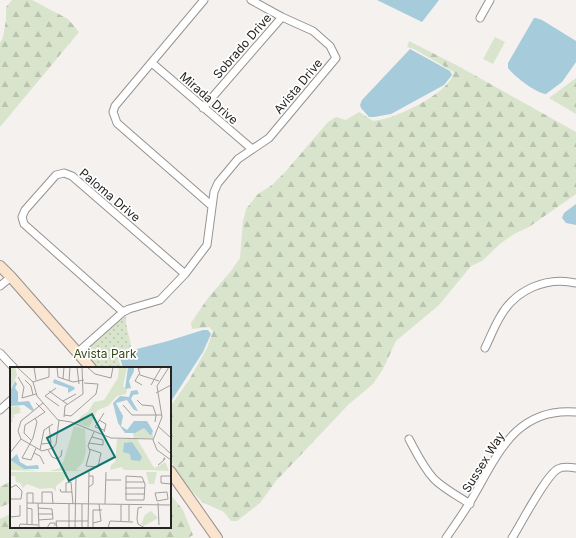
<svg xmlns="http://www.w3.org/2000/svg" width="576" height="538" font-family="Inter,sans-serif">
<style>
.forest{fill:url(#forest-firs)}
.park{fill:url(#park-dots)}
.garden{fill:#d9e4cc}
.water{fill:#a6cbda}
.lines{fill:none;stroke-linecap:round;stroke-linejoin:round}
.street-casing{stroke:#969290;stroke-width:9}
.secondary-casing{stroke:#969290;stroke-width:12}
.street{stroke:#fff;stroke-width:7}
.secondary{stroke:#fbe4cd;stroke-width:10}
.labels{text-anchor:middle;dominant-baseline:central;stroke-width:3.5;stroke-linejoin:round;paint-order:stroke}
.street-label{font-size:12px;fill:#252423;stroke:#fff}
.park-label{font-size:12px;fill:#384919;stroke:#fff}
.inset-road{fill:none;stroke:#a29f9d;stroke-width:1}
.view{fill:#0f766e;fill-opacity:0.15;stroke:#0f766e;stroke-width:2}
.inset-edge{fill:none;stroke:#252423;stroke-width:2}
</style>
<defs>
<pattern id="forest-firs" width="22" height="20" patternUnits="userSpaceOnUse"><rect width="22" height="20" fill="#d9e4cc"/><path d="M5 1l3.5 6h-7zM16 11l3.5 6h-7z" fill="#bac3af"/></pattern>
<pattern id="park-dots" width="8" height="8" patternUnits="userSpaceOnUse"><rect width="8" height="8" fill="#d9e4cc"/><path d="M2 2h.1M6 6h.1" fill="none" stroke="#bac3af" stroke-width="1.8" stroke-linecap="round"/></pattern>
</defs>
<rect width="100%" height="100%" fill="#f5f1ee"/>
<path class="forest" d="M12 0H32L68 19 79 32 0 127V43L3 37 6 20V7Z
M409 41 460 67 576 132V194L529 227 514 234 500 244 482 261 471 266 439 305 396 341 383 369 373 384 349 404 276 481 260 503 237 521H231L224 512 202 502 182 480 170 459V407L189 380 207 348 213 331 209 327 192 329 191 323 208 298 231 271 240 258 243 221 246 209 258 194 272 185 285 172 328 122 336 117 346 120 359 112 373 121C378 120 385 119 391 117 409 111 450 91 454 72L414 49 407 47Z
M576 78V114L549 98Z
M11 481V503L0 507V487Z
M170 494 183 510 193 535 188 538H0V519L11 514V527H170Z"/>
<path class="park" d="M126 316C125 328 131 338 131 349L119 356 118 359 122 368H97C93 362 87 357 87 349L121 319Z"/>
<path class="garden" d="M495 37 505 42 493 64 483 59Z"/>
<path class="water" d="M377 0H439L422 22Z
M534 18H536L542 20 576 41V62L562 82 546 94C536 93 515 77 508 68V63Z
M410 49 450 71 452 75 444 85 391 114 374 117H369L361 108 360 105 362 100Z
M576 204V225L566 223 562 218 564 213Z
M203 330H208L211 334 203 352 170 403V368H123L120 358 121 355 137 349 168 341Z"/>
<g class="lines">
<g class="street-casing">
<path id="street" d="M204 0 115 106 113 112 117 123 212 206
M480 18 490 0
M152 63 252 149
M203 108 282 17
M0 286 11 277
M123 312 24 224 22 217 25 210 56 175 64 173 72 176 185 274
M485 348C490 338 494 327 500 317 515 290 546 276 576 283
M78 352 123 312 129 309 160 300 185 274 207 245 214 192 218 183 238 159 269 138 336 58 330 46 313 31 282 17 251 0
M0 353 14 368
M0 410 11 400
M409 439C416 452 423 467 434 479 444 489 458 496 470 504
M446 538C455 525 465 511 473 497 498 454 516 407 576 412
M512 538C521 524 546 475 558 469 563 466 570 467 576 468"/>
</g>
<g class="secondary-casing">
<path id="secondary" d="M0 266 11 277 91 368
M170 471 217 538"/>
</g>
<use href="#street" class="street"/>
<use href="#secondary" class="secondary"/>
</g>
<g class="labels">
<g class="street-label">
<text transform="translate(242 46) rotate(-49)">Sobrado Drive</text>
<text transform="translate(298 86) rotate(-50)">Avista Drive</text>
<text transform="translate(209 98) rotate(41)">Mirada Drive</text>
<text transform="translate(110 195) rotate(40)">Paloma Drive</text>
<text transform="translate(483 462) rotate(-58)">Sussex Way</text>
</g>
<g class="park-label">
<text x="105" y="353">Avista Park</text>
</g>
</g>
<g transform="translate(10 367)">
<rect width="161" height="161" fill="#f5f1ee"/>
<path d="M5 0 7 8 0 23V1ZM109 0H117L113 19 117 23 116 27 107 29 98 39 88 43 82 50 86 47 79 60 69 57 67 56 71 49 78 45 84 35 94 33 108 11ZM8 39 11 42 9 44 12 45 3 48 5 51 2 50 3 55H0V40ZM64 59 75 62 76 85 73 95 66 103 71 104H40L50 101 54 93ZM127 72 143 99 145 101 155 95 159 104 140 103ZM0 93 14 102 28 104 0 103ZM0 105H57L55 112 46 119V124L42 121 30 122 17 117 13 121 10 116 6 115 5 109H0ZM136 105H147L144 117H139ZM141 144 148 151 134 159 131 157 135 148Z" fill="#d9e4cc"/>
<path d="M134 61 141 69 143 66V71H124L123 66ZM107 72H127L141 97 140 103H114L112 100 100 103 101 98 105 95Z" fill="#d9e4cc"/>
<path d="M118 0H124V4L119 14 121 21 115 22ZM44 12 64 20 65 22 58 26V21L43 16ZM5 14 7 17 5 21 8 25V35L19 34 24 43 22 44 14 38 0 39V24ZM127 23 129 27 123 28 121 32 128 44 124 43 117 33 106 36 113 49 111 59 117 63 124 54H137L143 64 141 69 134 61 125 66H115L108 56 103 36 110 29 119 30 121 24ZM122 75 132 90 130 94 121 93 120 87 113 85 114 76ZM7 87 10 95 17 99 28 98 29 102H14L0 93Z" fill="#a6cbda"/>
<path class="inset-road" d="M7 0 23 15 27 29 48 53 61 55 101 71 143 72M24 0 26 13M47 0 48 10 63 15 74 13M67 0 69 17M77 0 85 7 101 11 103 0M128 0 130 8 149 14M159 0 147 19 152 50 143 73 147 83 161 93M128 1 140 0M129 7 125 14 132 18M8 10 14 20 12 31 26 27M53 12 54 0M15 13 21 19 23 28M59 14 60 0M23 15 39 10V0M141 18 151 1M46 21 35 29 49 39M39 24 57 37M146 26 161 18M127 33 132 38 143 39 146 48 145 55M53 34 66 27M33 36 11 54 8 64 11 72 32 84 43 81 46 77 49 53M113 38 122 48H152M54 48 61 49 86 27 88 17 74 16M54 50 55 39 73 27 72 0M25 51 27 55 23 71 12 91 21 93 26 81M89 53 96 57 94 65M149 60 161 71M94 63 85 60 94 46M22 74 14 66 15 58 35 45 26 36M148 75 161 87M79 76 93 78V73L82 70M31 77 41 76 39 59M79 82 91 86 88 100 76 99 80 84 78 79 79 76 84 65M30 83 34 63 43 57M38 83 42 90 47 92 51 89 52 83M0 86 11 72M24 86 30 89 34 97M148 98 153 94 154 93 155 91H154V93M116 109 132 110 135 117 134 133H116ZM161 109H151V116L161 117M96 113H111M116 115H134M79 120 83 117V109H79M0 121 6 118 12 124 11 132H0M115 121H135M50 122 51 125H62M56 125V116L61 115 63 137M145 126 157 125 158 132 147 134ZM115 127H135M17 136 161 138M28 136 29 161M32 136V125H42L43 137M148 136 149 158M95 137 96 105M132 140 128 141 127 152 128 157 135 161M17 141 22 142V157M28 147H43M0 150 10 149V138M28 153 43 152 42 142 28 141M111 154V138M119 154V138M83 156 91 154 89 137M17 157V126H23V136M9 161 10 157 28 158M37 161 40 156H45V159M47 161 46 154H78M59 161V137M65 161 66 109M72 161V137M78 161 79 105M83 161V143H92M98 161 100 154 123 155"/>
<path class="view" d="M82 47 105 90 59 114 37 71Z"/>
<rect width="161" height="161" class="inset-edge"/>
</g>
</svg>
